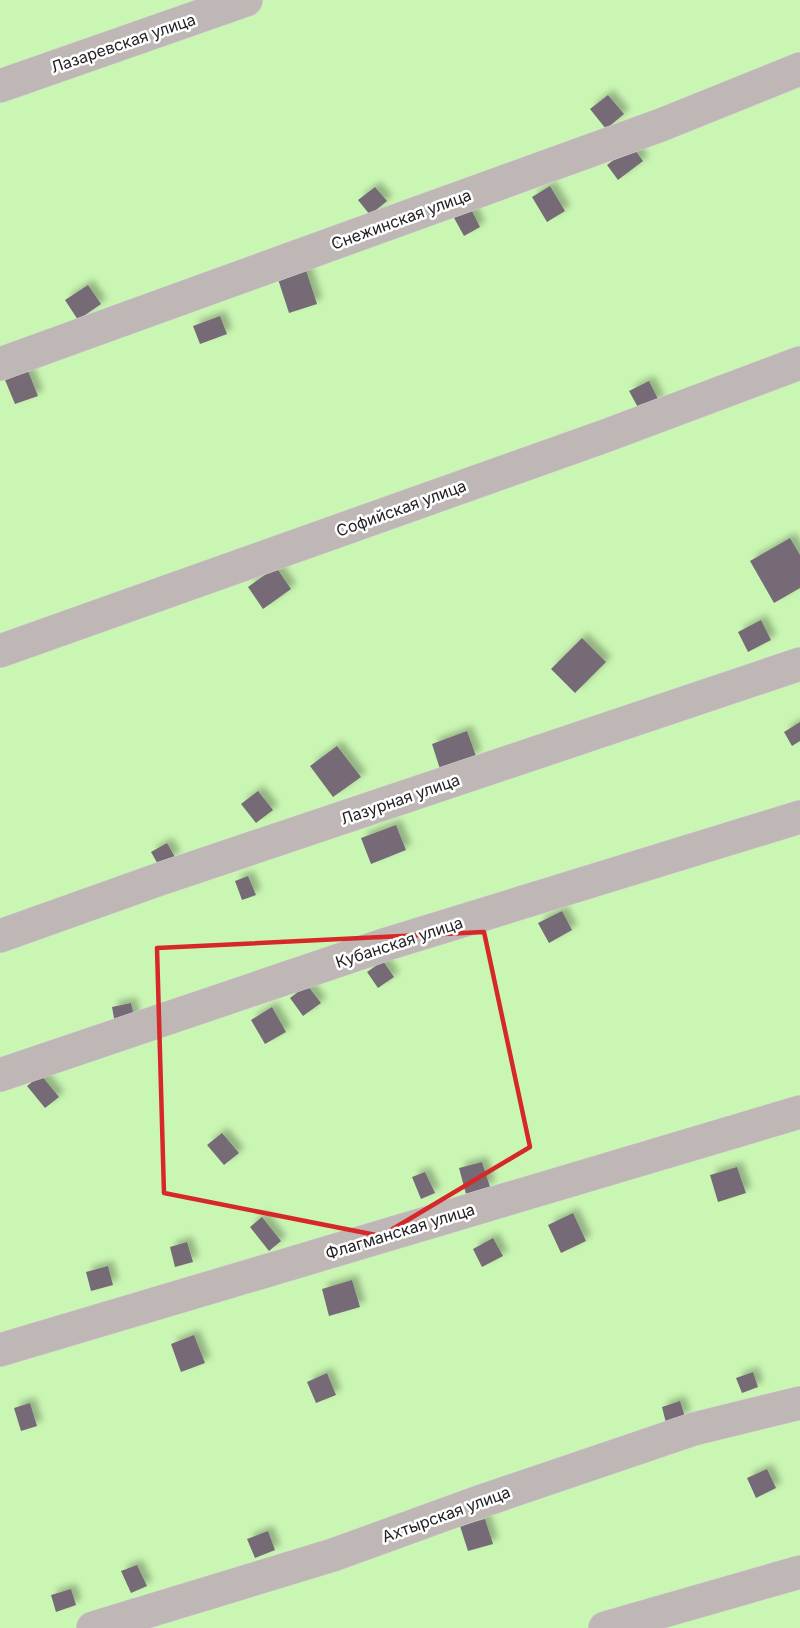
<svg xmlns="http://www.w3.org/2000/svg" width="800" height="1628" font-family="Inter,sans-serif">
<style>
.green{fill:#caf6b3}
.building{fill:#746b76;filter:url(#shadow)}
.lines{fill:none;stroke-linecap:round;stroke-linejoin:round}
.minor-casing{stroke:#d4cdd6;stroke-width:34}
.minor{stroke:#bfb7b5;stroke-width:33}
.marked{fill:none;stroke:#d62828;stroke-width:4.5;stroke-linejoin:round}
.labels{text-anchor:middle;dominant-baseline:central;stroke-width:5;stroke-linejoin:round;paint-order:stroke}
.street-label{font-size:16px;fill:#252226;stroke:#fff}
</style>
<defs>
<filter id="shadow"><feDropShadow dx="5.5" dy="-5.5" stdDeviation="3" flood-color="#0004"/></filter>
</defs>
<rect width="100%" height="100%" fill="#faf3fd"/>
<path class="green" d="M0 0H800V1628H0Z"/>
<path class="building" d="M608 95 624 114 606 129 590 109Z
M632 146 643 161 618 180 607 165Z
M550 186 565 211 547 222 532 197Z
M375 187 387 201 370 215 358 200Z
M470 207 480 227 464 236 453 216Z
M305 267 317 304 289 313 277 276Z
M88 285 101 304 78 320 65 300Z
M220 316 227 334 200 344 193 326Z
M28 371 38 396 15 404 5 380Z
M649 381 659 401 640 411 629 391Z
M790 538 800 555V588L774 603 750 561Z
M276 567 291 589 263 609 248 587Z
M761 620 771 640 748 652 738 632Z
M582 638 606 662 575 693 551 669Z
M800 722V741L792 746 784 732Z
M467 731 476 756 440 769 432 744Z
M337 746 361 777 333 797 310 766Z
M258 791 273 810 256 823 241 804Z
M396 825 406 850 371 864 361 838Z
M167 843 175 857 159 866 151 852Z
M248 876 256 895 242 900 235 881Z
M562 911 572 930 549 943 538 923Z
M383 961 394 977 378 988 367 972Z
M307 985 321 1003 303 1016 290 998Z
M131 1003 136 1025 116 1029 112 1007Z
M272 1007 286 1032 265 1044 251 1020Z
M41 1075 59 1097 45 1108 27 1086Z
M222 1133 239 1153 224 1165 207 1145Z
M482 1162 490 1187 466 1194 459 1168Z
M737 1167 746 1193 718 1202 710 1175Z
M425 1172 435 1193 421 1199 412 1177Z
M573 1213 586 1241 561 1253 548 1225Z
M262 1217 281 1241 269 1251 250 1227Z
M493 1238 503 1256 482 1267 473 1249Z
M187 1242 193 1262 175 1267 170 1247Z
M108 1266 113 1285 91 1291 86 1272Z
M352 1280 360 1307 329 1316 322 1289Z
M194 1335 205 1363 181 1372 171 1344Z
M753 1372 758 1387 742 1393 736 1378Z
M327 1373 336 1395 316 1403 307 1382Z
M680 1401 685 1417 666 1423 662 1407Z
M30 1403 37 1426 21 1431 14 1408Z
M767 1469 776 1488 756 1498 747 1478Z
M485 1519 493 1544 468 1551 460 1526Z
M268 1531 275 1550 255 1558 247 1539Z
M137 1565 147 1586 131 1593 121 1571Z
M71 1589 76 1605 56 1612 51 1595Z"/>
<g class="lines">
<g class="minor-casing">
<path id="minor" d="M0 86 246 0
M0 364 661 125 800 69
M0 651 605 436 800 363
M0 936 160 879 800 664
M0 1075 387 944 800 817
M0 1350 800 1112
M93 1628 333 1555 479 1502 694 1429 800 1403
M605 1628 800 1572"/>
</g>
<use href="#minor" class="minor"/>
</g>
<path class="marked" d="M484 932 530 1147 381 1236 164 1193 157 948Z"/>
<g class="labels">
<g class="street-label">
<text transform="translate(123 43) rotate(-19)">Лазаревская улица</text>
<text transform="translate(401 219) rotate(-20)">Снежинская улица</text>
<text transform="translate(401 508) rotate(-20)">Софийская улица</text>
<text transform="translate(400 799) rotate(-19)">Лазурная улица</text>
<text transform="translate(399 942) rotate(-18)">Кубанская улица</text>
<text transform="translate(400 1231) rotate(-17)">Флагманская улица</text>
<text transform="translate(446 1514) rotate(-20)">Ахтырская улица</text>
</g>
</g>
</svg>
